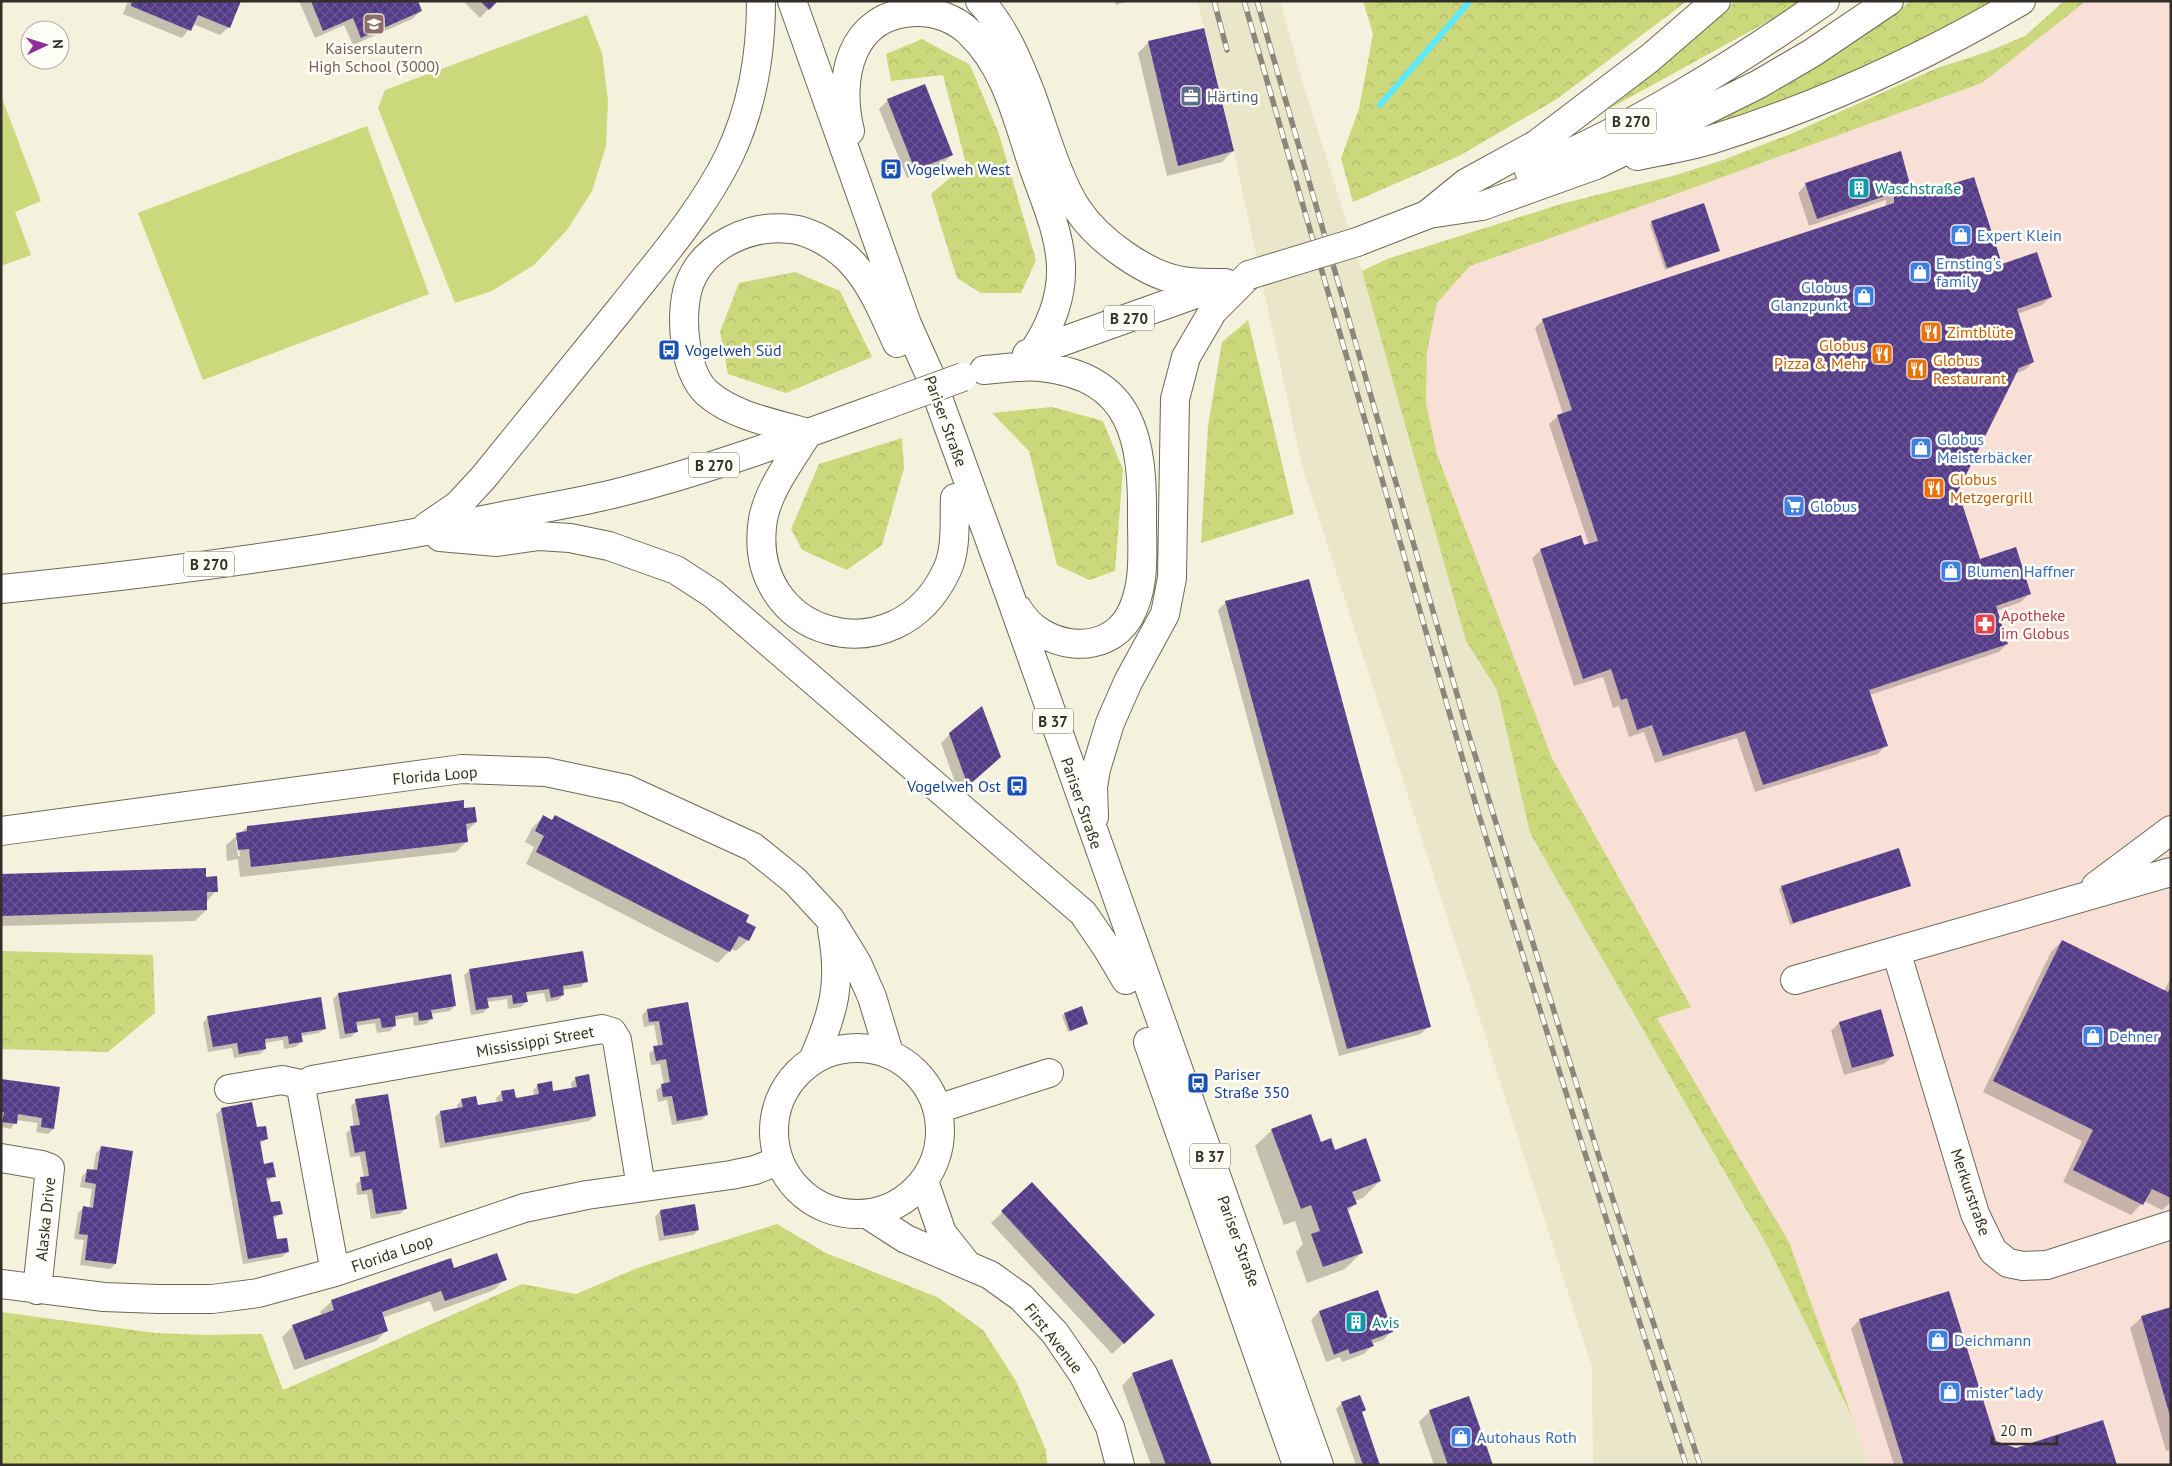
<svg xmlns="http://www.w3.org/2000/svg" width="2172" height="1466" font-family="'PT Sans',sans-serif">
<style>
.commercial{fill:#f9e0d7}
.built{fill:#eae6ca}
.forest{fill:url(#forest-crowns)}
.green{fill:#ccd87c}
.shadow{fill:#0003;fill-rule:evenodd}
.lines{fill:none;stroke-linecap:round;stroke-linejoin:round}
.stream{stroke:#5ee8fd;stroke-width:6}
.building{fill:url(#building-cross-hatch)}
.minor-casing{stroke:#6c6957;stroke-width:30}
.major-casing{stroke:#6c6957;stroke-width:30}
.highway-casing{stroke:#6c6957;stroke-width:30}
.minor{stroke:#fff;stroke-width:28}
.major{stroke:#fff;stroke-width:28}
.highway{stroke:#fff;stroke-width:28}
.rail-casing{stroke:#8b887b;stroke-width:5.5}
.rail{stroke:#fffef6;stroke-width:4;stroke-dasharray:11;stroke-linecap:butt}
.major-bridge-casing{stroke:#6c6957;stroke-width:30;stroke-linecap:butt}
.major-bridge{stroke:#fff;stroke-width:28}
.labels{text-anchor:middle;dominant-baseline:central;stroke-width:5;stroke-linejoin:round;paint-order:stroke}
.shield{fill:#fffef6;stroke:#6f6d66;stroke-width:1}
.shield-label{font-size:15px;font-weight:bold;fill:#312f28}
.education-label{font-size:16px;fill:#785e54;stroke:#fffef6}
.service-label{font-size:16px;fill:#4e5e75;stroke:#fffef6;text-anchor:start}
.transit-label{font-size:16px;fill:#164399;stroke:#fffef6;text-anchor:start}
.culture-label{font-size:16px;fill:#0d838f;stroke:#fffef6;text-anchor:start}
.shop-label{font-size:16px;fill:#366cbe;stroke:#fffef6;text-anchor:start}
.food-label{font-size:16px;fill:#c56008;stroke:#fffef6;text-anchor:start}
.street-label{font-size:16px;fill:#312f28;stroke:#fffef6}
.health-label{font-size:16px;fill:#be3a42;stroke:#fffef6;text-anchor:start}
</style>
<defs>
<pattern id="forest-crowns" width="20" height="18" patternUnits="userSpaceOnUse" patternTransform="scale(1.25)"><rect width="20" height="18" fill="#ccd87c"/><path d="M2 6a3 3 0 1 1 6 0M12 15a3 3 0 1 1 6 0" fill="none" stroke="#b0ba6b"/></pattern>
<pattern id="building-cross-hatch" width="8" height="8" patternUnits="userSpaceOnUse" patternTransform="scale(1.25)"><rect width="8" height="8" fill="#543b87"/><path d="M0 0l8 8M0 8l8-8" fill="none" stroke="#6a5692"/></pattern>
</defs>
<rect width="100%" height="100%" fill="#f4f1dd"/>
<path class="commercial" d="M2086 1H2171V1465H1868L1789 1242 1657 1018 1691 1006 1552 758 1437 454 1426 403 1427 352 1437 303 1470 266 1679 193 1982 83Z"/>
<path class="built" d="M1197 1H1280L1303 84 1371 299 1466 641 1497 690 1530 833 1769 1249 1853 1419 1868 1465H1593L1592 1367 1302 466 1222 97Z"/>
<path class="forest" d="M1363 1H1687L1557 99 1459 156 1353 202 1341 158 1359 109 1373 34Z
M1736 1H1805L1576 127Z
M1911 1H2001L1872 69 1683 139 1815 68Z
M2064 1H2086L1982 83 1679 193 1470 266 1437 303 1427 352 1426 403 1437 454 1552 758 1691 1007 1657 1018 1789 1242 1853 1419 1769 1249 1530 833 1497 690 1466 641 1362 271 1387 259 1561 204 1676 175 1723 160 1793 133 1937 68 1987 52 2025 36Z
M922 39 970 65 999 134 1036 260 1021 293H981L957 278 931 194 966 164 943 75 891 81 886 54Z
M795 272 840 291 872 357 786 393 728 374 720 332 739 283Z
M1248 320 1294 514 1201 543 1208 426 1222 342Z
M1052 407 1103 421 1123 470 1115 571 1089 580 1057 565 1029 451 992 413Z
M902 438 904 468 882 545 847 570 802 550 791 529 819 464Z
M1 951 153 955 155 1013 108 1052 1 1049Z
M777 1224 826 1253 937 1297 983 1330 1016 1381 1046 1450 1047 1465H1V1312L155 1333 206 1335 262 1334 283 1390 522 1284 576 1294 640 1267Z"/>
<path class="green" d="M587 15 602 53 608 101 606 146 592 191 567 230 534 265 492 291 455 303 378 108 385 90Z
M1 96 41 201 15 212 31 255 1 266Z
M367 126 429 294 203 380 138 213Z"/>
<path class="shadow" d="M128 1H239L229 27 220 35 193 24 182 38 123 14Z
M299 1H416L421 11 412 19 353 45 344 25 315 38Z
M463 1H496L480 18Z
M1114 1H1128L1116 5Z
M1149 42 1233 151 1222 162 1167 176 1138 53Z
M888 100 952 154 944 163 907 178 879 109Z
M1900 153 1912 198 2001 266 2051 297 2042 305 2017 314 2033 362 2025 370 2014 374 1957 491 1979 561 2029 594 2021 602 1996 611 2007 644 1999 652 1870 695 1886 745 1878 754 1755 792 1737 738 1655 763 1644 732 1629 737 1619 706 1613 708 1603 677 1574 686 1532 558 1541 550 1589 545 1549 424 1558 416 1563 414 1535 328 1543 320 1886 207V200L1809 226 1798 193 1806 184Z
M1652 222 1719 250 1665 270 1650 225Z
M1226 602 1429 1026 1421 1034 1339 1056 1218 610Z
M950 734 991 765 959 793 941 743Z
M463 810 476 822 466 832 467 841 456 852 240 877 238 859 227 861 226 845 247 827ZM238 839 240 856H238L236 841Z
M543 817 744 923 748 940 736 951 731 949 718 963 526 864 534 847 525 842 532 828Z
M1 876 205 878 216 891 206 902V910L195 921 1 926Z
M1909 885 1790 925 1779 889 1782 887Z
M2062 941 2164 991 2171 977V1202L2162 1210 2144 1201 2131 1215 2063 1182 2082 1141 1983 1092 2051 952Z
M470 970 586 981 581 987 562 990 563 995 558 1000 546 1002 544 993 525 996 526 1002 521 1007 508 1009 507 999 487 1002 488 1008 483 1013 471 1015 464 975Z
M338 994 455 1005 450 1011 431 1014V1019L426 1024 414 1026 413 1017 394 1020 395 1026 390 1031 377 1033 375 1023 356 1026V1032L351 1037 340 1039 333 999Z
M687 1003 707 1115 701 1120 672 1125 667 1100 658 1102 656 1090 664 1085 660 1064 651 1065 649 1053 658 1047 654 1025 644 1027 642 1015 647 1010Z
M1064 1014 1087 1024 1068 1032 1062 1016Z
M208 1017 325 1028 319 1033 301 1036V1042L296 1047 284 1049 283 1040 264 1043 265 1049 260 1054 234 1058 232 1048 208 1052 203 1023Z
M1839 1023 1893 1056 1884 1064 1844 1075 1831 1031Z
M576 1078 595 1116 589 1121 440 1148 435 1117 440 1112 457 1109V1105L462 1100 477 1107 497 1103 496 1098 501 1093 515 1099 534 1096 533 1090 538 1085 552 1092 572 1089 571 1083Z
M1 1080 59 1089 53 1129 48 1134 36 1132 38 1123 16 1120 11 1129 1 1127Z
M356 1101 406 1208 400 1214 371 1219 367 1194 357 1195 356 1184 364 1178 360 1156 350 1157 346 1133 354 1127 351 1106Z
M222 1109 256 1129 267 1139 259 1144 263 1165 274 1176 266 1182 270 1204 281 1213 273 1219 276 1241 288 1251 282 1257 243 1264 216 1114Z
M1272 1130 1320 1144 1380 1181 1363 1198 1354 1201 1355 1204 1347 1212 1362 1252 1345 1269 1307 1283 1296 1252 1303 1244 1295 1221 1284 1225 1255 1146Z
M101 1148 131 1152 115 1264 110 1269 80 1265 84 1240 74 1239 78 1213 83 1208 89 1209 92 1189 80 1187 82 1176 88 1170 93 1171 96 1153Z
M1032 1184 1142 1326 1112 1354 991 1223Z
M694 1206 698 1230 693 1235 659 1241 655 1217 660 1211Z
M454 1269 505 1279 494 1290 434 1312 430 1301 382 1318 387 1330 376 1341 294 1370 282 1337 293 1326 322 1316 320 1312 332 1301Z
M1377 1292 1391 1332 1383 1340 1371 1344 1372 1346 1364 1354 1342 1362 1340 1357 1326 1362 1311 1320 1319 1312Z
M2171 1309V1450L2166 1451 2130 1328 2142 1317Z
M1859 1320 1995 1442 2016 1449 2116 1465H1894L1851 1329Z
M1133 1374 1210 1465H1151L1122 1386Z
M1360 1397 1364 1410 1361 1413 1379 1465H1356L1336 1409 1341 1404Z
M1430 1411 1491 1465H1434L1419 1422Z"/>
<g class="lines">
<path class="stream" d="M1380 105 1470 1"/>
</g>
<path class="building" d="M132 1H241L230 28 198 15 191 31 131 6Z
M311 1H418L422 11 361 38 353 18 323 31Z
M480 1H498L489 10Z
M1204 28 1234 151 1178 166 1148 41Z
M925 84 953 155 915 170 887 99Z
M1901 151 1913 196 1974 177 2002 264 2037 252 2052 297 2017 309 2034 362 2019 368 1958 491 1980 559 2016 547 2031 594 1996 606 2008 644 1869 690 1888 746 1763 785 1745 731 1663 756 1652 725 1637 730 1627 698 1621 700 1611 669 1583 679 1540 549 1581 535 1584 545 1598 541 1557 415 1572 410 1542 319 1894 203V193L1817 219 1805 183Z
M1704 203 1720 251 1667 268 1651 221Z
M1309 579 1431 1027 1347 1049 1225 601Z
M982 706 1001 757 968 786 949 733Z
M464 800V808L475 807 477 822 466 824 468 842 251 867 249 849 238 850 236 833 247 831V826Z
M543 815 552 820 555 815 749 915 746 922 756 927 749 941 739 936 730 952 536 852 544 836 535 831Z
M1899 848 1911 886 1793 923 1781 886Z
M206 868V877L217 876 218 892H207V910L1 916V874Z
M2062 940 2168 992 2171 986V1198L2152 1189 2143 1205 2073 1170 2093 1130 1993 1081Z
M583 951 588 982 563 986 564 995 551 998 549 989 526 992 528 1002 513 1004 512 995 487 998 489 1008 476 1010 469 969Z
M451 974 456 1006 431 1010 433 1019 419 1021 418 1012 395 1016 396 1026 382 1028 380 1018 356 1022 358 1032 345 1034 338 993Z
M321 997 326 1029 301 1033 303 1042 289 1044 288 1036 265 1039 266 1049 239 1054 237 1043 213 1047 207 1016Z
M688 1002 708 1115 677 1121 672 1096 663 1097 661 1084 670 1082 666 1059 656 1061 653 1046 663 1045 659 1021 649 1022 647 1009Z
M1082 1006 1088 1024 1070 1031 1064 1013Z
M1881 1009 1894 1056 1852 1068 1839 1022Z
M589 1074 596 1116 445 1143 440 1111 463 1107 461 1099 476 1096 478 1105 503 1101 501 1091 514 1089 516 1098 539 1094 537 1084 552 1081 553 1091 577 1087 575 1077Z
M1 1079 60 1087 54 1129 41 1127 42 1118 18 1114 17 1124 2 1122 4 1112H1Z
M388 1094 407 1209 376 1214 372 1189 362 1191 360 1177 369 1176 365 1151 355 1153 350 1126 360 1125 355 1099Z
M252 1102 257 1127 266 1126 268 1139 260 1141 264 1164 273 1162 276 1177 266 1178 271 1202 280 1201 283 1214 273 1216 277 1239 287 1238 289 1252 248 1259 221 1108Z
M1311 1114 1321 1142 1331 1138 1335 1150 1366 1138 1381 1181 1352 1192 1357 1204 1347 1208 1363 1253 1323 1267 1311 1234 1320 1231 1311 1205 1301 1209 1271 1129Z
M101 1146 133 1151 116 1264 85 1260 88 1235 79 1234 83 1206 93 1208 96 1184 85 1182 87 1169 97 1170Z
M1032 1182 1155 1315 1124 1344 1001 1211Z
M695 1204 699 1230 664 1236 660 1210Z
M497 1253 507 1280 445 1301 441 1291 382 1312 388 1331 305 1360 292 1325 334 1310 331 1300 451 1258 454 1268Z
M1378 1290 1393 1332 1371 1340 1374 1346 1350 1354 1348 1349 1334 1355 1319 1311Z
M1949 1291 1996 1441 2016 1448 2103 1420 2117 1465H1904L1859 1319Z
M2171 1307V1416H2170L2141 1316Z
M1172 1359 1212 1465H1166L1132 1373Z
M1360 1395 1366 1410 1362 1412 1380 1465H1363L1341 1402Z
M1469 1396 1493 1465H1448L1429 1410Z"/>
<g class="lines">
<g class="minor-casing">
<path id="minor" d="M1 831 462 769 546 772 626 789 753 847 795 881 830 919 857 963 872 997 889 1053
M2096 886 2171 830
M1896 951 1975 1214 1993 1251 2008 1263 2023 1266 2047 1265 2171 1225
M1795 980 2171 872
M774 1131a83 83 0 1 1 166 0a83 83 0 1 1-166 0Z
M813 1060C834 1012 842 983 832 930
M229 1089 282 1080 305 1085
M937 1109 1049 1073
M1 1158 42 1165 50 1168 37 1290
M924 1181 942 1233 965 1262
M867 1214 906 1239 990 1275 1022 1298 1055 1333 1083 1374 1110 1427 1120 1465
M335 1272 302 1093 305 1085 312 1080 602 1029 612 1032 617 1040 641 1187
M1 1284 104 1297 158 1299H212L258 1293 335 1272 524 1208 587 1195 731 1175 755 1170 778 1161"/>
</g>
<g class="major-casing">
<path id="major" d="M792 1 907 324 929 373 1009 593 1319 1465
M980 1C1005 28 1018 61 1031 94 1043 127 1059 183 1078 210 1098 240 1147 276 1183 281 1196 283 1211 283 1225 283
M850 131C837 79 850 14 915 12 935 11 956 19 970 33 1007 68 1018 123 1034 169 1045 201 1060 233 1061 267 1062 299 1050 327 1033 352
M1357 242 1429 214
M1027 354 1215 287
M984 370C1002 369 1023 365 1041 367 1134 377 1143 441 1142 520 1142 552 1146 587 1129 617 1104 659 1040 648 1018 609
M808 433C774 423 735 417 707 393 695 382 688 361 686 345 683 327 683 303 689 285 703 245 751 224 791 229 812 231 839 248 853 264 873 286 885 317 897 343
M808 433C792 459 769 488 763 519 744 637 896 680 947 570 957 549 954 520 955 498
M426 527 458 505 483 478C529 421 575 364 622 307 660 259 702 211 729 156 752 108 761 54 761 1
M440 537 497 542 539 536 570 538 609 546 676 570 713 594 1083 913 1107 948 1126 980
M1 589C170 572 338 550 503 516 542 508 582 502 621 492 715 468 806 434 897 401
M1094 817 1093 787 1096 769 1110 723 1128 682 1165 614 1172 578 1175 399 1186 357 1213 311 1249 275
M1148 1042 1297 1465"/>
</g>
<g class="highway-casing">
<path id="highway" d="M1637 156C1661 151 1686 147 1710 140 1820 106 1922 59 2021 1
M1529 171C1634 127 1732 66 1825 1
M1429 213 1466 183 1537 144 1650 58 1716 1
M1429 214 1482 206 1596 165 1759 84 1812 53 1889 1"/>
</g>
<use href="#minor" class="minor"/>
<use href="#major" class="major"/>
<use href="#highway" class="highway"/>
<g class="rail-casing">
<path id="rail" d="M1214 1 1227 50
M1244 1 1478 812 1589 1166 1686 1465
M1257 1 1467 729 1599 1157 1700 1465"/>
</g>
<use href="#rail" class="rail"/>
<g class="major-bridge-casing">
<path id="major-bridge" d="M1249 275 1357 242
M897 401 963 377"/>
</g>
<use href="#major-bridge" class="major-bridge"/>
</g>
<defs>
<g id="school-square" transform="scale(1.125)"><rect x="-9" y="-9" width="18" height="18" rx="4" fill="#8d6e63" stroke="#fffef6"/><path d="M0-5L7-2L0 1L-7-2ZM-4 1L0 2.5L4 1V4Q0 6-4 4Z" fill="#fff"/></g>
<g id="office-square" transform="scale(1.125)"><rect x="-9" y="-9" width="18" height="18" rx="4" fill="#5c6f8a" stroke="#fffef6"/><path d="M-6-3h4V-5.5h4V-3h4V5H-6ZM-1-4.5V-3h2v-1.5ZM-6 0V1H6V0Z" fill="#fff"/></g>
<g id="bus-square" transform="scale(1.125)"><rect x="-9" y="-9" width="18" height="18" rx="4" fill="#1a4fb4" stroke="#fffef6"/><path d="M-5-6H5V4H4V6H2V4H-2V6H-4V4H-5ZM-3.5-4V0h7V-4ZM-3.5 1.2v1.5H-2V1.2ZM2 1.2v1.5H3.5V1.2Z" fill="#fff"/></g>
<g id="building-square" transform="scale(1.125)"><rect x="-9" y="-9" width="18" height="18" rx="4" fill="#0f9aa8" stroke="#fffef6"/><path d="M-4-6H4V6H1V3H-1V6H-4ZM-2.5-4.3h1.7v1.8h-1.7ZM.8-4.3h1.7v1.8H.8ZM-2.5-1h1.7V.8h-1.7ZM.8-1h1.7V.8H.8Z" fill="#fff"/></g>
<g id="shop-square" transform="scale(1.125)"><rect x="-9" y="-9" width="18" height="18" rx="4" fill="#3f7fe0" stroke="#fffef6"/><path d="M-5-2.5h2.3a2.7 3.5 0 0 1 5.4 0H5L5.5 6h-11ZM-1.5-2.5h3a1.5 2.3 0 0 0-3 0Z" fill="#fff"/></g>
<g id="restaurant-square" transform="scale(1.125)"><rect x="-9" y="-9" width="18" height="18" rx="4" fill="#e8710a" stroke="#fffef6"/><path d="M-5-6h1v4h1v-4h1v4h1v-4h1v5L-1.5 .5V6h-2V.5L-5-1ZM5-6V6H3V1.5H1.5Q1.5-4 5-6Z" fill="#fff"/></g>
<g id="supermarket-square" transform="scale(1.125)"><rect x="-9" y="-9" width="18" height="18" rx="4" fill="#3f7fe0" stroke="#fffef6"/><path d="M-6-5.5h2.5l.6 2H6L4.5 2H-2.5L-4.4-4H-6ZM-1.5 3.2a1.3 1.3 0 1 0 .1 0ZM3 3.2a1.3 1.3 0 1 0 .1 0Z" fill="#fff"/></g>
<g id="pharmacy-square" transform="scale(1.125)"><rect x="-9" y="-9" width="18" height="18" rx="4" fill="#e0444e" stroke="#fffef6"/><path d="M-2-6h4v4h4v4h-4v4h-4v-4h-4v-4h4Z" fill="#fff"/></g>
</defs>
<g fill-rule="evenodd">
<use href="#school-square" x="374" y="24"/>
<use href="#office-square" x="1191" y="96"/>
<use href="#bus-square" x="891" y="169"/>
<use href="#building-square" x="1859" y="188"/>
<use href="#shop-square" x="1961" y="235"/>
<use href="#shop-square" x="1920" y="272"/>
<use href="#shop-square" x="1864" y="296"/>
<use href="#restaurant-square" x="1931" y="332"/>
<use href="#bus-square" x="669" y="350"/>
<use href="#restaurant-square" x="1882" y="354"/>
<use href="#restaurant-square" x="1917" y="369"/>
<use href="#shop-square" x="1921" y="448"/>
<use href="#restaurant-square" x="1934" y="488"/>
<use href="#supermarket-square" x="1794" y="506"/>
<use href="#shop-square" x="1951" y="571"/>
<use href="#pharmacy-square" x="1985" y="624"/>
<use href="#bus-square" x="1017" y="786"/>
<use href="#shop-square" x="2093" y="1036"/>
<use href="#bus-square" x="1198" y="1083"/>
<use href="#building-square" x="1356" y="1322"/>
<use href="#shop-square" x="1938" y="1340"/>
<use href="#shop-square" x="1950" y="1392"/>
<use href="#shop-square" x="1461" y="1437"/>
</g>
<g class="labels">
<g class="shield">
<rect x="1606" y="108.5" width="50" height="25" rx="4"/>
<rect x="1104" y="305.5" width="50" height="25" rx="4"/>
<rect x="689" y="452.5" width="50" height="25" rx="4"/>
<rect x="184" y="551.5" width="50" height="25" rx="4"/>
<rect x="1033" y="708.5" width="40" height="25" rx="4"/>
<rect x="1190" y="1143.5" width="40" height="25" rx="4"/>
</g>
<g class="shield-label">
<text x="1631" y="121">B 270</text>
<text x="1129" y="318">B 270</text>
<text x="714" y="465">B 270</text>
<text x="209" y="564">B 270</text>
<text x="1053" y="721">B 37</text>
<text x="1210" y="1156">B 37</text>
</g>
<g class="education-label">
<text x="374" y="48">Kaiserslautern<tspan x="374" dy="18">High School (3000)</tspan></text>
</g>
<g class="service-label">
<text x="1207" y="96">Härting</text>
</g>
<g class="transit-label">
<text x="907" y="169">Vogelweh West</text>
<text x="685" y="350">Vogelweh Süd</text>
<text x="1001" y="786" text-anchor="end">Vogelweh Ost</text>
<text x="1214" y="1074">Pariser<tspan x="1214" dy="18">Straße 350</tspan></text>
</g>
<g class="culture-label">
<text x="1875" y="188">Waschstraße</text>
<text x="1372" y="1322">Avis</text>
</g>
<g class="shop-label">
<text x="1977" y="235">Expert Klein</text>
<text x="1936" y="263">Ernsting's<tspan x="1936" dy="18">family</tspan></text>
<text x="1848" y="287" text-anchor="end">Globus<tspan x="1848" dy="18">Glanzpunkt</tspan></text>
<text x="1937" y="439">Globus<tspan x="1937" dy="18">Meisterbäcker</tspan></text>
<text x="1810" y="506">Globus</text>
<text x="1967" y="571">Blumen Haffner</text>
<text x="2109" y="1036">Dehner</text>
<text x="1954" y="1340">Deichmann</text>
<text x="1966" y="1392">mister*lady</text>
<text x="1477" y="1437">Autohaus Roth</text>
</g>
<g class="food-label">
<text x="1947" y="332">Zimtblüte</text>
<text x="1866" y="345" text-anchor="end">Globus<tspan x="1866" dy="18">Pizza &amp; Mehr</tspan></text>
<text x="1933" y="360">Globus<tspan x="1933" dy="18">Restaurant</tspan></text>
<text x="1950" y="479">Globus<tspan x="1950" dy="18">Metzgergrill</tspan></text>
</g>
<g class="street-label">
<text transform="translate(946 421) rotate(70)">Pariser Straße</text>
<text transform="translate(435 775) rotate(-5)">Florida Loop</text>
<text transform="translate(1082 803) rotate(71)">Pariser Straße</text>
<text transform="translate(535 1041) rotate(-10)">Mississippi Street</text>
<text transform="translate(1971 1192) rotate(71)">Merkurstraße</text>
<text transform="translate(45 1219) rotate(-84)">Alaska Drive</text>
<text transform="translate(1239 1241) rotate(70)">Pariser Straße</text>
<text transform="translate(392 1253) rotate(-19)">Florida Loop</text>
<text transform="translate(1054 1338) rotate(52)">First Avenue</text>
</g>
<g class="health-label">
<text x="2001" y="615">Apotheke<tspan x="2001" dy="18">im Globus</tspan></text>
</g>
</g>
<rect width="2172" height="1466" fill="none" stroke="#312f28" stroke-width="5"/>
<g transform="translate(45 45) rotate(86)"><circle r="24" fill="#fffef6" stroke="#adaba4"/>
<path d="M0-4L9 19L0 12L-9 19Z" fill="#8f2f98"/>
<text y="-8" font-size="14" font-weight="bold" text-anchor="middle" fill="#312f28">N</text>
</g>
<path d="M1992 1436v8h65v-8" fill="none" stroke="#312f28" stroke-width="2.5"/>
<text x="2000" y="1436" font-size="15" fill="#312f28" stroke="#fffef6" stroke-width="4" paint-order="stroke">20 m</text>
</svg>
